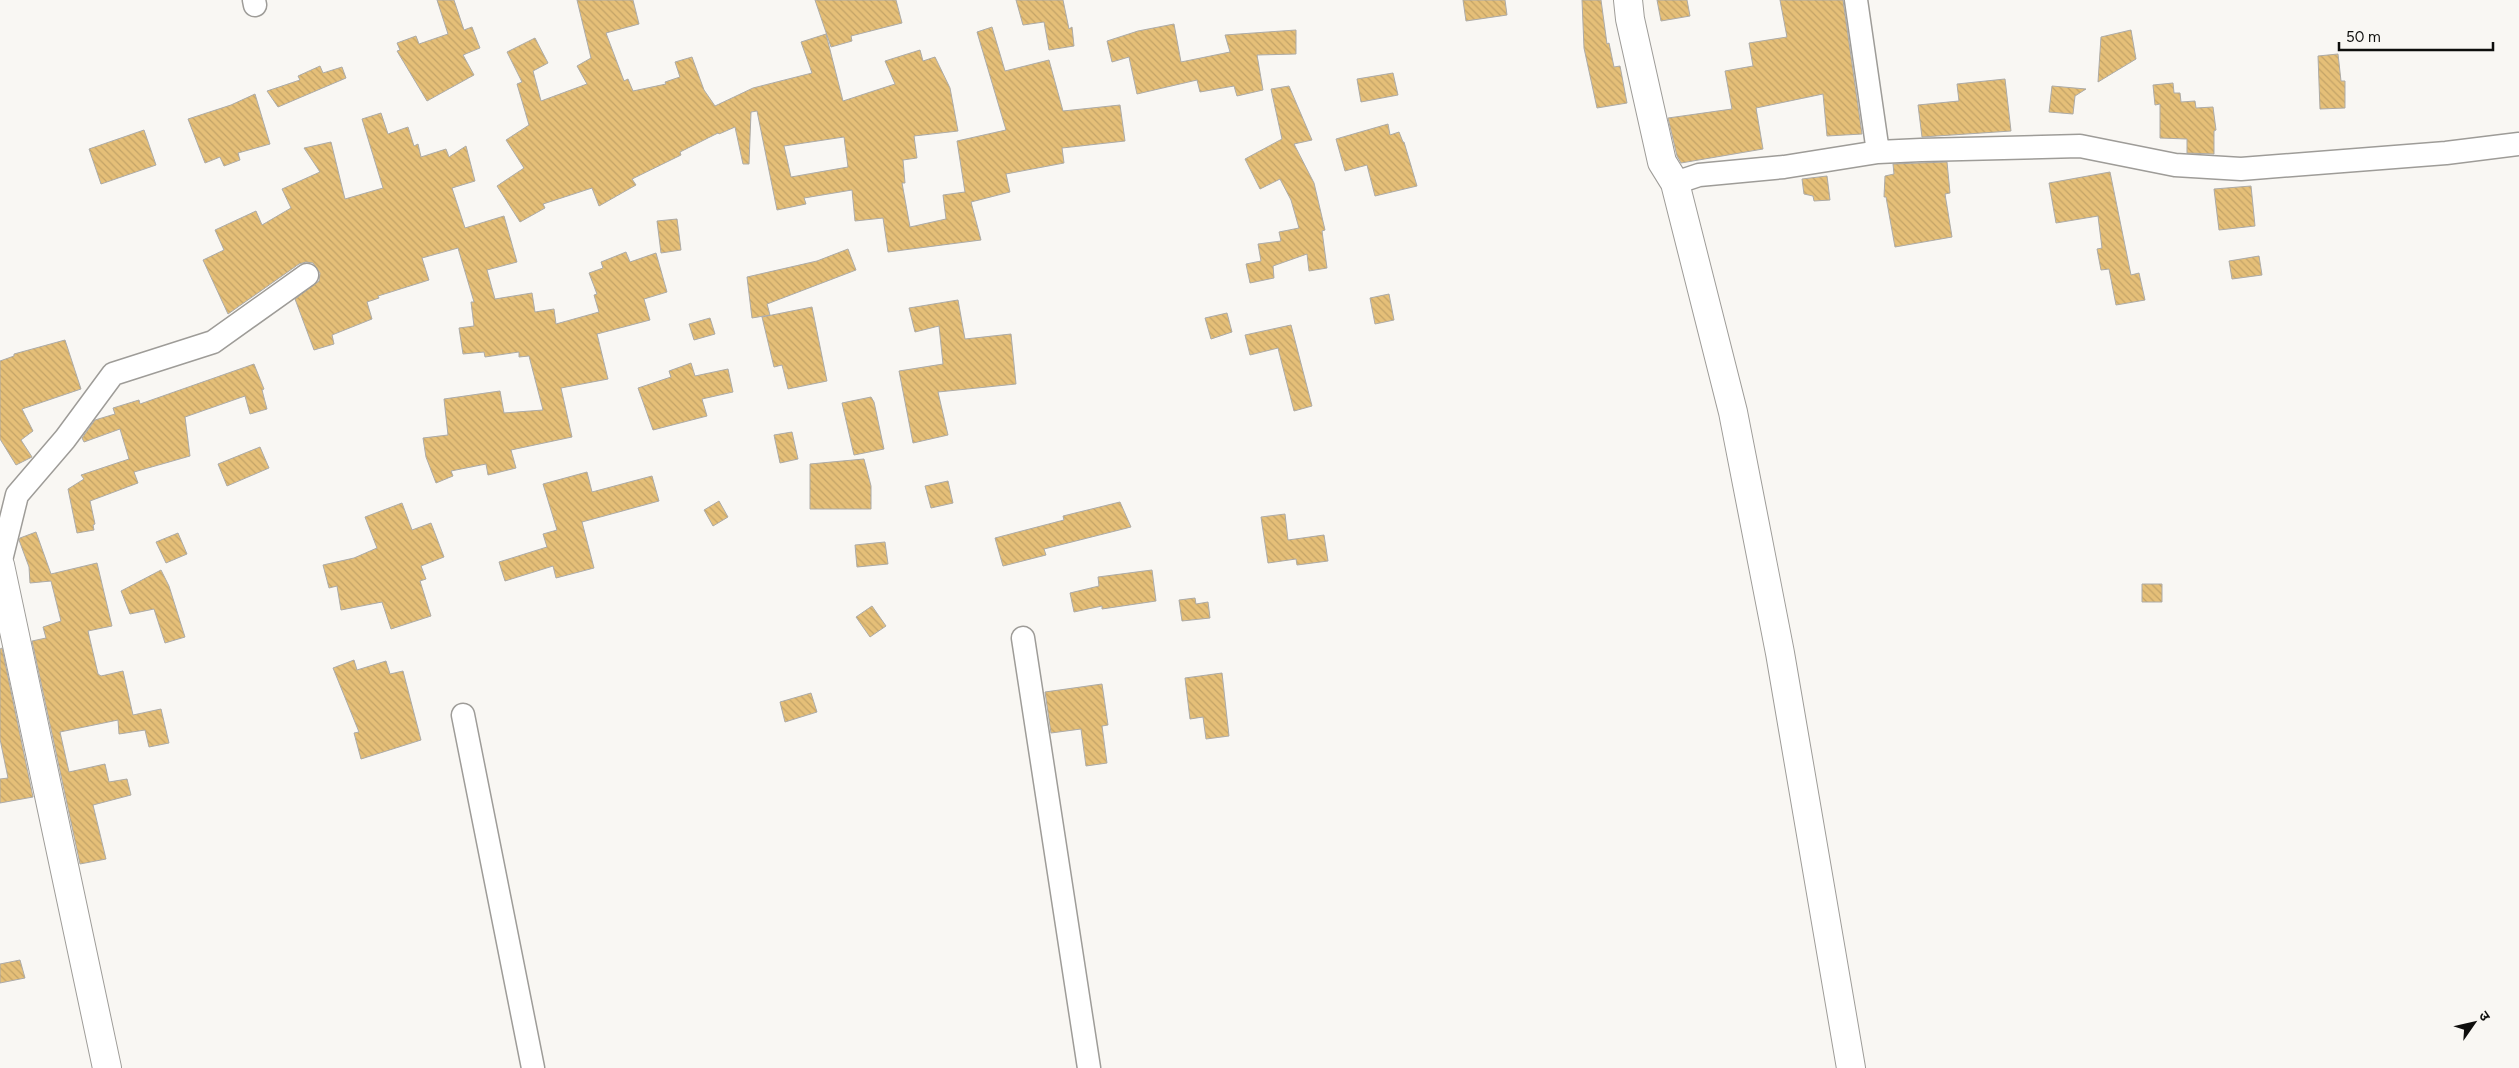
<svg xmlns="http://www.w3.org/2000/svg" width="2519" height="1068" font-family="Figtree,'Noto Sans Devanagari',sans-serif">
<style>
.building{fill:url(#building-back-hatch);stroke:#adaba7;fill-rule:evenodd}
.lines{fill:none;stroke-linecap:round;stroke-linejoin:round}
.street-casing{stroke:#9e9c98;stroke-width:25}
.secondary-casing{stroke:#9e9c98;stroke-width:30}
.street{stroke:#fff;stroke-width:22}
.secondary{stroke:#fff;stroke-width:28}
</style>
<defs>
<pattern id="building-back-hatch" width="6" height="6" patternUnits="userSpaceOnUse" patternTransform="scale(1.25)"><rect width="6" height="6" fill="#e5bf78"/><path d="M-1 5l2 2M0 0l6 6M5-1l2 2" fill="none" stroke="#c3a367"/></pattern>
</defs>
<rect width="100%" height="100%" fill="#f9f7f3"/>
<path class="building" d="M437 0H454L464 30 472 27 480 48 463 55 474 75 427 101 397 51 400 50 397 43 416 36 419 44 448 34Z
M577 0H633L639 24 606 33 624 81 628 79 633 91 666 84 665 82 680 77 675 62 692 57 704 90 715 106 753 88 812 73 801 42 826 34 843 101 895 84 885 61 920 50 923 61 935 57 950 88 958 131 914 136 917 158 903 160 905 183H902L910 227 946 219 943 195 965 192 957 141 1006 130 977 32 992 27 1005 71 1049 60 1063 111 1120 105 1125 141 1062 148 1064 163 1006 174 1010 192 971 202 981 240 888 252 883 218 855 221 852 190 804 198 806 204 777 210 757 111 751 112 749 164H743L735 127 719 134 718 133 680 152 681 155 632 179 636 185 599 206 592 188 543 204 545 208 520 222 497 186 524 168 506 140 529 125 517 84 522 82 507 52 535 38 548 63 533 71 541 101 587 84 577 66 591 58ZM844 137 848 167 791 177 784 146Z
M815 0H896L902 23 851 36 852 41 831 47Z
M1016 0H1063L1069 29 1072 27 1074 46 1049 50 1044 22 1023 25Z
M1463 0H1505L1507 15 1466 21Z
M1582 0H1601L1607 44 1609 43 1614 67 1620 66 1627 103 1597 108 1584 48Z
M1657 0H1687L1690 16 1661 21Z
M1780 0H1843L1862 134 1827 136 1823 94 1756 108 1763 149 1681 163 1677 156 1668 118 1732 109 1725 71 1753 66 1749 43 1787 37Z
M1174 24 1181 62 1230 52 1225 35 1296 30V54L1257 55 1263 90 1237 96 1234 86 1200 92 1197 80 1137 94 1129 57 1112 62 1107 41 1138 31Z
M2131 30 2136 59 2098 82 2101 37Z
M2338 54 2341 81H2345V108L2320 109 2318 56Z
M320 66 323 73 342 67 346 78 278 107 267 91 300 80 298 76Z
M1393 73 1398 95 1361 102 1357 79Z
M2005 79 2011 131 1922 137 1918 105 1959 101 1957 84Z
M2173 83 2174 93H2180L2181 102 2195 101 2196 108 2213 107 2216 130 2214 131V154L2187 153V139L2160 138V104L2155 105 2153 85Z
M1289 86 1312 140 1294 144 1314 183 1325 230 1322 231 1327 268 1309 271 1307 254 1273 266 1274 278 1250 283 1246 264 1261 261 1258 244 1281 241 1279 232 1299 228 1291 200 1280 179 1260 189 1245 159 1282 139 1271 89Z
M2052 86 2086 89 2075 96 2073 114 2049 112Z
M255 94 270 144 238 153 240 160 224 166 220 157 205 163 188 119 231 105Z
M381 113 388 134 408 127 414 146 418 144 421 157 446 149 449 157 466 146 475 181 452 188 465 228 504 216 517 262 487 270 495 299 532 293 535 312 554 309 556 324 599 312 594 295 597 294 589 273 603 268 601 262 626 252 630 262 656 253 667 292 644 299 650 320 597 334 608 379 561 388 572 437 511 450 516 468 488 475 486 464 451 471 453 476 436 483 426 457 423 438 448 435 444 399 500 391 504 413 543 410 529 356 519 357V352L485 357 484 352 463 354 459 328 474 326 471 302H474L458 248 422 258 429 280 378 296 379 298 367 302 372 319 332 335 334 344 314 350 295 299 319 281 320 273 313 263 306 262 299 264 228 314 203 260 224 250 215 230 256 211 262 225 291 208 282 189 320 172 304 148 331 142 345 199 383 188 362 119Z
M1388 124 1390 135 1399 132 1403 142H1404L1417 186 1375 196 1367 165 1345 171 1336 139Z
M144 130 156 165 101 184 89 149Z
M1947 162 1950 193 1945 194 1952 237 1895 247 1886 197H1884L1885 176 1894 174 1893 164Z
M2110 172 2131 275 2139 273 2145 300 2116 305 2109 269 2101 270 2097 249 2102 248 2098 216 2056 223 2049 183Z
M1827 176 1830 200 1814 201 1813 196 1804 194 1802 179Z
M2251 186 2255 226 2219 230 2214 189Z
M677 219 681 250 661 253 657 221Z
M848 249 856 270 767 304 770 315 752 318 747 277 817 261Z
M2259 256 2262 275 2232 279 2229 261Z
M1389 294 1394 320 1375 324 1370 298Z
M958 300 965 339 1011 334 1016 384 938 392 948 435 913 443 899 371 943 364 939 326 915 332 909 308Z
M812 307 827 381 788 389 782 365 774 367 762 317Z
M1227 313 1232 332 1211 339 1205 318Z
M710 318 715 334 694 340 689 324Z
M1291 325 1312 406 1294 411 1278 348 1250 355 1245 335Z
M65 340 81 389 22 409 33 431 21 440 32 457 16 465 0 439V361L14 356V354Z
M691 363 695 376 728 369 733 392 702 399 707 416 653 430 638 388 671 377 669 371Z
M254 364 264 389 262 390 267 409 250 414 245 396 185 417 190 456 134 472 138 483 90 501 95 524 93 525 94 530 77 533 68 489 84 479 81 475 129 459 120 429 84 442 82 438 95 420 115 414 113 408 139 400 140 404Z
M871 397 874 402 884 449 854 455 842 403Z
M792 432 798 459 780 463 774 435Z
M260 447 269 468 227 486 218 464Z
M864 459 871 486V509H810V464Z
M587 472 592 492 652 476 659 501 582 522 594 568 556 578 553 566 505 581 499 562 547 547 543 534 557 530 543 484Z
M948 481 953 503 931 508 925 486Z
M719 501 728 517 713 526 704 510Z
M1120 502 1131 527 1044 549 1046 555 1003 566 995 538 1064 520 1063 516Z
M402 503 412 530 431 523 444 557 421 566 426 579 420 581 431 616 391 629 382 602 341 610 337 586 329 588 323 565 354 558 377 548 365 517Z
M1285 514 1288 540 1324 535 1328 561 1297 565 1296 559 1268 563 1261 517Z
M36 532 51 574 97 563 112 626 88 631 98 674 101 676 123 671 133 715 161 709 169 743 149 747 145 730 119 734 118 720 60 732 69 772 105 764 109 782 127 779 131 795 93 805 106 859 80 864 32 641 46 638 43 627 61 621 51 581 30 583 29 567 19 540 20 538Z
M178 533 187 554 166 563 156 542Z
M885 542 888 564 857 567 855 545Z
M161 570 169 586 185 637 165 643 154 609 130 614 121 591Z
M1152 570 1156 601 1102 609V606L1074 612 1070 593 1099 586 1098 577Z
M2142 584H2162V602H2142Z
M1195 598 1196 604 1208 602 1210 618 1182 621 1179 600Z
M872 606 886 626 870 637 856 617Z
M2 648 33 797 0 803V779L8 778 0 739V649Z
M354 660 357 670 386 661 390 674 403 671 421 740 361 759 354 733 359 732 333 668Z
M1222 673 1229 736 1206 739 1203 717 1190 719 1185 678Z
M1102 684 1108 725 1102 726 1107 763 1086 766 1081 729 1051 733 1045 692Z
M811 693 817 712 785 722 780 702Z
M20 960 25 978 0 983V964Z"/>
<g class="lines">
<g class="street-casing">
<path id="street" d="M254 0 255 5
M1856 0 1878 152
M1675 183 1699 175 1784 167 1878 152 1921 150 2080 146 2175 165 2241 169 2446 153 2519 144
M0 564 17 495 65 439 113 374 213 342 307 275
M1023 638 1089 1068
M463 715 533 1068"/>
</g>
<g class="secondary-casing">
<path id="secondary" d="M1628 0 1630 19 1662 162 1675 183 1733 412 1780 653 1851 1068
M0 565 107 1068"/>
</g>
<use href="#street" class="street"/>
<use href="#secondary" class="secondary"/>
</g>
<g transform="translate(2474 1023) rotate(56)" stroke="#f9f7f3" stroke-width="4" paint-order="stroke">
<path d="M0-4L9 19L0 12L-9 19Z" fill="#0e0e0c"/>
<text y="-8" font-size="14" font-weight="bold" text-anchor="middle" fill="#0e0e0c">उ</text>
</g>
<path d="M2339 42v8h154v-8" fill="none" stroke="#0e0e0c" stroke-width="2.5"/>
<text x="2346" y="42" font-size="15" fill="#0e0e0c" stroke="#f9f7f3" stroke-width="4" paint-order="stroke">50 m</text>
</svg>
